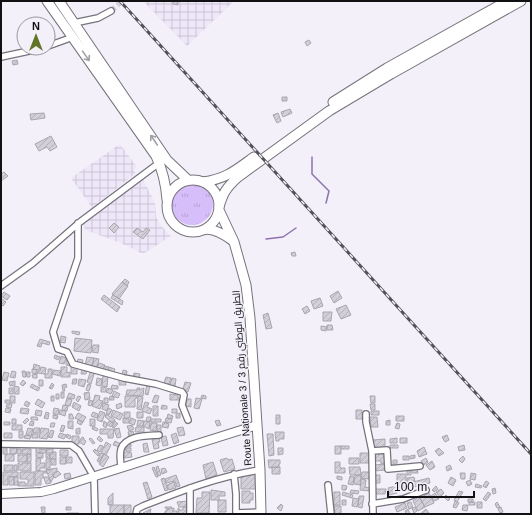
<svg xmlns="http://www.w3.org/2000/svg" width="532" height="515" font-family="Arial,Cairo,sans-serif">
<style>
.industrial{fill:url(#industrial-grid)}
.grass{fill:url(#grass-tufts)}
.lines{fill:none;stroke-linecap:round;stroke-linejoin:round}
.stream{stroke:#8c72af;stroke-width:1.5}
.building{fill:url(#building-hatch);stroke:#aaa6b0}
.minor-tunnel{stroke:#d2ced7;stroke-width:5.5;stroke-dasharray:5.5 3;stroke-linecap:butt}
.minor-casing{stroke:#76737c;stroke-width:8}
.secondary-casing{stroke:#76737c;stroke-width:10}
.primary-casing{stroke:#76737c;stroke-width:11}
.trunk-casing{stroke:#76737c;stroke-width:11}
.minor{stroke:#fff;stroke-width:5.5}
.secondary{stroke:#fff;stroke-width:8}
.primary{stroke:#fff;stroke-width:9}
.trunk{stroke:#fff;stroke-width:9}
.rail-casing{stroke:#545257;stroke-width:3}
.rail{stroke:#f4f0fa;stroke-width:1.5;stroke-dasharray:4.5;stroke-linecap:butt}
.oneway{stroke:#a09fa1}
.labels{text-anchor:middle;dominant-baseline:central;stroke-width:3;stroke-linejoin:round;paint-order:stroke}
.street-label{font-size:10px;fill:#111013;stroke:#f4f0fa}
</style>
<defs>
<pattern id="industrial-grid" width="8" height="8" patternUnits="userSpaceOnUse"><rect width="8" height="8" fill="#eee7f9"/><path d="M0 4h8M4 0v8" fill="none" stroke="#cbc5d5"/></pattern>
<pattern id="grass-tufts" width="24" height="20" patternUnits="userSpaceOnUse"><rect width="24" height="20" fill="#d6befa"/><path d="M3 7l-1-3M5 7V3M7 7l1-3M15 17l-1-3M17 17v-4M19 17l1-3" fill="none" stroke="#b7a2d5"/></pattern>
<pattern id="building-hatch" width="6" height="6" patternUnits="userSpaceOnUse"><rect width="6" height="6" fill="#d3cfd9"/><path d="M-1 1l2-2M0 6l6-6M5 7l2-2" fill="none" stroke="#b4b1b9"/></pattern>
</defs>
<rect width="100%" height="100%" fill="#f4f0fa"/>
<path class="industrial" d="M143 1H234L187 46Z
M120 144 137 167 133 170 136 173 92 208 71 178Z
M143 179 155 203 156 217 161 226 171 236 143 254 121 243 85 230 84 224Z"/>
<path class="grass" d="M171 204a21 21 0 1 1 42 0a21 21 0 1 1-42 0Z"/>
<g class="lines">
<path class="stream" d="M312 157V174L329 191 326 203
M266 239 283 237 296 228"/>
</g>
<path class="building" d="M173 1H178V5L173 4Z
M53 32 55 37 48 39V33Z
M309 40 311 43 307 46 305 42Z
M17 60 18 64 13 65 12 61Z
M282 97H287V101H282Z
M290 109 292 113 283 117 281 112Z
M44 113 45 118 31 120 30 114Z
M278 113 281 121 277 123 273 115Z
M51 136 57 147 50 151 47 147 39 151 35 144Z
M4 172 8 176 1 181V174Z
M114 223 119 227 114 233 109 228Z
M137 228 143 232 146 228 150 230 143 239 133 232Z
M295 252 296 256H292L291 253Z
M125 279 129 282 127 286 122 282Z
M122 282 128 286 119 299 112 294Z
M338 291 342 298 334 303 330 296Z
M4 292 10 296 7 300 1 296Z
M104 295 120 307 117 312 101 299Z
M113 295 123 301 122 305 111 298Z
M1 298 6 302 3 306 1 304Z
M320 298 323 306 314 309 311 301Z
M346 305 351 315 341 319 336 309Z
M307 306 310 311 305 314 302 309Z
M323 312H332L331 321H323Z
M268 313 272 328 266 329 263 315Z
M327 325H332L333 330H327Z
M321 326 327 327 326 331 321 330Z
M72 331 80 332 79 335 72 333Z
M61 336 66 337 65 343 60 342Z
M75 338 92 340 91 353 74 351Z
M40 339 50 342 49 345 42 343 41 347 37 346Z
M93 345H99L98 353 92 352Z
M55 355 60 357 58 360 54 358Z
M61 356 66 358 64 364 59 363Z
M87 357 94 358 92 367 85 365Z
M94 358 99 359 97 368 92 367Z
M78 359 83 360 82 364 77 363Z
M66 360H70V366L66 365Z
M99 363 105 365 102 370 97 368Z
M34 364 40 366 39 370 33 369Z
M105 366 109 367 107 372 103 370Z
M41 367 46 368 45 374 37 373 38 371H40Z
M61 367H67V373L70 372V377H61Z
M71 367H77V374H71Z
M109 367 115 369 113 374 108 372Z
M82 368 87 369 86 374H81Z
M32 369 37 370V374L32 373Z
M48 369H52V378H45V374H48Z
M53 370 61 371 60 376 52 374Z
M91 370 95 371 91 384 87 382Z
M123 370 127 371 126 377 122 376Z
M12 371 16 372 15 378 10 377Z
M22 371H25L26 377H23Z
M4 372 9 373 7 381 2 380Z
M26 372H30V377H27Z
M134 373 140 374 139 379 133 378Z
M37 374V378H33L32 375Z
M103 375 108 376 107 387 102 386Z
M166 377 171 378 169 384 164 383Z
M97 378 102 379 101 386 96 385Z
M172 378 176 379 175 386 170 385Z
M73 379H77L76 384H72Z
M79 379 86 380 84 387 78 385Z
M23 380 26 383 23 386 20 384Z
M39 380H43V386H39Z
M119 380H125L126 385H119Z
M15 381V385L10 386 9 382Z
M185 382 191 383 188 392 183 389Z
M52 383 54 385 52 389 49 388Z
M32 384 40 388 38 391 30 387Z
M66 384 67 387 64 388 65 391H63L62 385Z
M88 384 91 385 89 391 86 390Z
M147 384 150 385 148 395 145 394Z
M112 385 118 386V389H111Z
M14 386 19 387V394H14Z
M101 387H106V392H101Z
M9 388H13V394H9Z
M108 388 113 390 111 394 106 392Z
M137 388H140L139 390 144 388 143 396 126 395 127 390H137Z
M114 391 120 394 118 398 112 396Z
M61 392H64V398H61Z
M89 392 90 399 85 400 84 393Z
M69 393 75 395 74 399 67 398Z
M56 394H59V399H56Z
M170 394 178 395V398H181L180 400H170Z
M95 395 100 396 99 400 103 401 100 409 92 406Z
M155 395 159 396 157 403 152 402Z
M202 395 206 396V399L201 398Z
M10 396H15V403H10Z
M51 396H54V401H51Z
M78 396 81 397 78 402 76 400Z
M110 396 114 397V400H109Z
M125 396H137V398H135V407H125Z
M138 396 143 397 141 410 137 409Z
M370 396H375V403H371Z
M67 398 72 400 70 406 65 405Z
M104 398H108V403H104Z
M196 398 202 399 199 409 194 408Z
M38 399 45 403 42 408 35 404Z
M186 399H191V407L186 406Z
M5 400H10V403H5Z
M89 400 93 401 91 406 88 405Z
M26 401 30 403 28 407 24 405Z
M74 402 81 406 79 411 72 407Z
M145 402 149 403 147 407 152 409 150 414 142 411Z
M103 403 109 405 107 411 102 409Z
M121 403 122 407 117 409 116 405Z
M7 404H12L11 408 6 407Z
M370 404H375V410H371Z
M63 405 68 406 67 411 62 410Z
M162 405 167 406V409H161Z
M153 406H158V416H153Z
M6 408 11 409 10 413 5 412Z
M21 408 29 409 28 414 20 413Z
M54 408 59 409 58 415 53 414Z
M109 408 112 410 109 415 106 413Z
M172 409H177V413H172Z
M36 410 42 411 41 416 35 415Z
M60 410 66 411 65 416 59 414Z
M113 410 123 414 120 420 111 416Z
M356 410H362V419H356Z
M100 411 105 413 102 422 97 420Z
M371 411H379V415H371Z
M46 412 49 413 48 419 44 418Z
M93 412 98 414 97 418 91 416Z
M124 412H130V418H124Z
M137 412H143V418H137Z
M78 413 86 417 83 422 75 418Z
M180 413V418H176V414Z
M69 414H72L74 419H69Z
M106 414 115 420 113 423 105 417Z
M168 414 173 416 172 419 167 418Z
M53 415 58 416 57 419 53 418Z
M276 415H280V424H276Z
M396 416H404V421H396Z
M31 417H37L38 420H31Z
M147 417H151L150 422 146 421Z
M370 417H377L378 427H371Z
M27 418 29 420 25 424 23 422Z
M123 418 129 419V423H123Z
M131 418 136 420 134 425 129 423Z
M166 418 172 419 171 423 165 422Z
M12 419H16V424H12Z
M90 419H95V426H90Z
M151 419H161V422H151Z
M78 420 83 422 81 425 77 423Z
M138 420 144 421 143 426H137Z
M219 420 221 425 217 426 215 421Z
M390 420V425H386V421Z
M31 421 34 422 33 426 29 425Z
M68 421H73V429L68 428Z
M104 421 107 423 106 428 103 426Z
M109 421 113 423 111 427 107 425Z
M115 421 118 424 114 428 112 427Z
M144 421 150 422 149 429 143 426Z
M4 422H10V425H4Z
M163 422 169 424 168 428 162 427Z
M51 423H55L54 427H50Z
M151 423H157L156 431 150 430Z
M397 423 400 424 399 429 395 428Z
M12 425H22V430H12Z
M62 425 65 426 63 432 60 431Z
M132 425 134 429 129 431 127 426Z
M157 425H161V432H157Z
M93 426 98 429 97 431 92 429Z
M136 427H144V432H135Z
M183 427 185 435 179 436 177 428Z
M28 428 33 429 31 436 26 434Z
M34 428H40L39 433H33Z
M41 428 49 429 47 439 39 438Z
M80 428V434H76V429Z
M119 428 121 437 117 438 114 429Z
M100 429H114L113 438H108V434H100Z
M51 430 54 431 52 438 48 437Z
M19 431H23V438H19Z
M133 431 134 435 129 436 128 432Z
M275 432H284V439H279V441H276Z
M4 433H12V438H4Z
M60 433 66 435 64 439 58 437Z
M176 433 179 442 174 444 171 435Z
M32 434H38V438H32Z
M67 434 71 436 70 439 66 437Z
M267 434H273L274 455 269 456Z
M25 435 31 436 30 439 24 438Z
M447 435 449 440 445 442 442 437Z
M72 436H79V444H72Z
M99 436 103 440 101 442 97 439Z
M166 436 168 445 163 446 161 437Z
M82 437 84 438V440L86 441 84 445 79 442Z
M91 438 95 443 93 444 89 439Z
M159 438 160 442H158L159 448 154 449 152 439Z
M397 438V443H390V439Z
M400 438H407V443H400Z
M385 439V448H373V440Z
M115 441 121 444 120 447 113 445Z
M106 442 111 445 106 455 101 453Z
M147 443 149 452H144L143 444Z
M127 444H131V447H126Z
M100 445 103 446 100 452 97 450Z
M390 445H398V448H390Z
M464 445 465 450 459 451 458 447Z
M335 446H341V454H335Z
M341 446H349V449H341Z
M424 447 427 454 419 457 417 451Z
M3 448H7V454H3Z
M10 448H17L16 454H10Z
M125 448H131V451H126Z
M278 448H283V454L278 455Z
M439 448 444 453 439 456 435 451Z
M17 449H21V454H17Z
M22 449H31V454H22Z
M36 449H37V452L39 453H43V458L36 457Z
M39 449 46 450V453H39Z
M46 449H53V453H46Z
M95 449 100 454 98 456 93 451Z
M60 450H68V456H60Z
M53 452H56V459H50V454H53Z
M124 452H131L132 457 124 458Z
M384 452 385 464H381V461H375L374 453Z
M101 453 104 454 99 462 97 461Z
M360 453H370L369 463H360Z
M5 454H14V461H5Z
M27 454H31V462H27Z
M46 454H50V458H46Z
M104 454 109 457 103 467 99 464Z
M18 455H27V462H18Z
M415 455V458L410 459V456Z
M403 456H409V460H403Z
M463 456 465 459 462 463 459 460Z
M60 457H66V464H60Z
M66 457H72V463H66Z
M36 458H41L40 463H45V468H40V471L36 470Z
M227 458 228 460 232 459 235 469 224 472 220 460Z
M349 458H359V464H349Z
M426 458 428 462 424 465 421 461Z
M46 459H50V470H46Z
M51 459H56V465H51Z
M268 460H280V464H279V467L269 468Z
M393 460H397V465H393Z
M432 461 435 467 430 470 426 465Z
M213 462 217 475 206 479 203 465Z
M335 462H340V468H345V473H335Z
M18 463 22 465V463H31V471H22V470H18Z
M385 464V470L374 471V465Z
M4 465H13V471H4Z
M14 465H17V471H14Z
M450 465 452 469 447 471 446 467Z
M158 466 161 475 158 476 156 467Z
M154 467 158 477H156L152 468Z
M272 467H280V474H272Z
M349 467H360L361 475H350Z
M57 468V471L52 474 54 478H53L51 482 46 470Z
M165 468 167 472 162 474 161 469Z
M417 469 418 473H412V470Z
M35 471H45L47 473H43V477H48L51 483 46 484 44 478H41V485H35Z
M58 471 61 474 55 478 53 475Z
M407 471H411V475H407Z
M3 472H18V477L8 476V485H3Z
M20 472H34V486H18V482H25V484H28V479H20Z
M362 472H370L369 479 361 478Z
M70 473 71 478 65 479 64 474Z
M460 473H465V479H461Z
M471 473 476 474 475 480 470 479Z
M241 474H255V489H241Z
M397 474H406V483H397Z
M176 475 180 486 177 487 175 481 166 483 165 479Z
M355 475 361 476 360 485 354 484Z
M374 475H380V483H374Z
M337 476 342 477V480L337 479Z
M350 476 354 477 353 485 348 484Z
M9 477H14V485H9Z
M14 477H18V485H14Z
M414 477 415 481 407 482V478Z
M451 477 456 480 453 486 448 483Z
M164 478 168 490 165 491 161 479Z
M429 478 430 483 414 487 413 482Z
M361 479 366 480 365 487 370 488V491L360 490Z
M470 480 472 484 468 486 466 482Z
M486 481 489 483 486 488 483 486Z
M147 482 152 497 148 499 143 483Z
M174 482 176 488 169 490 167 485Z
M403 484 405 490 398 491 397 486Z
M476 484 482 486 481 488 475 487Z
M342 485 347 486 346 490H342Z
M396 486 397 493 389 495 388 488Z
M436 486 438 489 434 492 432 490Z
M495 488 496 493 493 494 492 489Z
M375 489H386L385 494H375Z
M441 489 444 493 440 497 436 492Z
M211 490 225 492V496H219V500H211Z
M351 490 359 491 358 494 350 493Z
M242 491H250V493H253V500H250V503H242Z
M459 491 463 492 457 502 454 500Z
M202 492H210L209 513H196L197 498H202Z
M334 492H340V505H334Z
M343 492 353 495 352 498 342 495Z
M488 492 491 494 486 501 483 499Z
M113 493V504L108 505V498Z
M429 493 434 503 425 507 420 498Z
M435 493 439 499 434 501 431 496Z
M446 495 450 499 448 501 444 497Z
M359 496H364L362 508 358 507Z
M419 497 425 507 418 511 413 501Z
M353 498 359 499 357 507 352 506Z
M468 499H473V502H468Z
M218 500H226V512H218Z
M342 500H346V505H342Z
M188 501V507H179L177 502Z
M455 501 459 503 456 508 453 507Z
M411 502 413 508 409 509 407 503Z
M469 502H475V505H469Z
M477 502H482V508H477Z
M497 502 500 507 497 508 495 504Z
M405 503 407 508 397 512 395 507Z
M281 504 283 506 281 511 277 508Z
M110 505H124V514H110Z
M124 505H131V514L124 513Z
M463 505H468L467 511 462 510Z
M334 506H341V514H335Z
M41 507H45V513H42Z
M66 507H71V510H66Z
M165 507H172L171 509 174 508V510L172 511H177V514H164L166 510 170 509 165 508Z
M183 507H187V514H178V508H179V510H183Z
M415 507 417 511 414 513 412 508Z
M501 507 503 512 500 513 498 509Z
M151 509 150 514H143V513Z
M408 509 410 514H406L405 511Z
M426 509 429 513 421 514H420Z
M67 513H79V514H67Z"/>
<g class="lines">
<path class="minor-tunnel" d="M111 11 122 1"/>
<g class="minor-casing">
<path id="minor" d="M74 23 98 18 111 11
M48 46 73 37
M1 57 43 48
M78 223V258L53 332 58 349 67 352 73 364 124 378 156 384 182 392 184 395 182 405 188 420
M1 286 33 263 80 222 159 163
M366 414V422L372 451 373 514
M1 444 65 445H71L79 451 94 477 95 514
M372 451 387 450 388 469 420 466
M121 468C121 462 119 455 121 449 126 435 147 436 159 435
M234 474 236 494V514
M328 485 331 514
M372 504 403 499 426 490
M236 513 261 512
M136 514 137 509 143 506C181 491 219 476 260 470
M190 514V488"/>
</g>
<g class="secondary-casing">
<path id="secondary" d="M1 494 41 492 54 489 257 425"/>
</g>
<g class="primary-casing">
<path id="primary" d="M333 102 387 68 507 1
M203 182C226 179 236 170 254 157
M219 207C223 193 226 188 238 177L329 111 391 74 521 1"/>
</g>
<g class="trunk-casing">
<path id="trunk" d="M47 1 156 156C163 171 166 184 167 200
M59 1 167 160 188 180
M167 206a26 26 0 1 1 52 0a26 26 0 1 1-52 0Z
M219 210 234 242 246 285 250 318 260 470 261 514
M203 230C213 227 225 235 233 241"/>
</g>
<use href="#minor" class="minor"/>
<use href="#secondary" class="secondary"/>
<use href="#primary" class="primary"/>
<use href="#trunk" class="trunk"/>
<g class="rail-casing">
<path id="rail" d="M120 1 531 454"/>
</g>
<use href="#rail" class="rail"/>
</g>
<defs><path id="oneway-shaft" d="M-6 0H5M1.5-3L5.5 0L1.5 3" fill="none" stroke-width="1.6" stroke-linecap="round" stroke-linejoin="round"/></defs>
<g class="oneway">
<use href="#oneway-shaft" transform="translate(86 56) rotate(55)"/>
<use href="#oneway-shaft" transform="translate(154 140) rotate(-124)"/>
</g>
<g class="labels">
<g class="street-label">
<text transform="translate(242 378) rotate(-94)">Route Nationale 3 / الطريق الوطني رقم 3</text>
</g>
</g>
<rect width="532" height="515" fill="none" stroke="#111013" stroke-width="4"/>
<g transform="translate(36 36)"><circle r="19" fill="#f4f0fa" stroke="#99969e"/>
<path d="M0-3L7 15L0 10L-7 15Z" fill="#607525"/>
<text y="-6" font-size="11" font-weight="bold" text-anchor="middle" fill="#111013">N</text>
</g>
<path d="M388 491v6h86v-6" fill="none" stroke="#111013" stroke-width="2"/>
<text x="394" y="491" font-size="12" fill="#111013" stroke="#f4f0fa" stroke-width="3" paint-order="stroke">100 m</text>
</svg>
